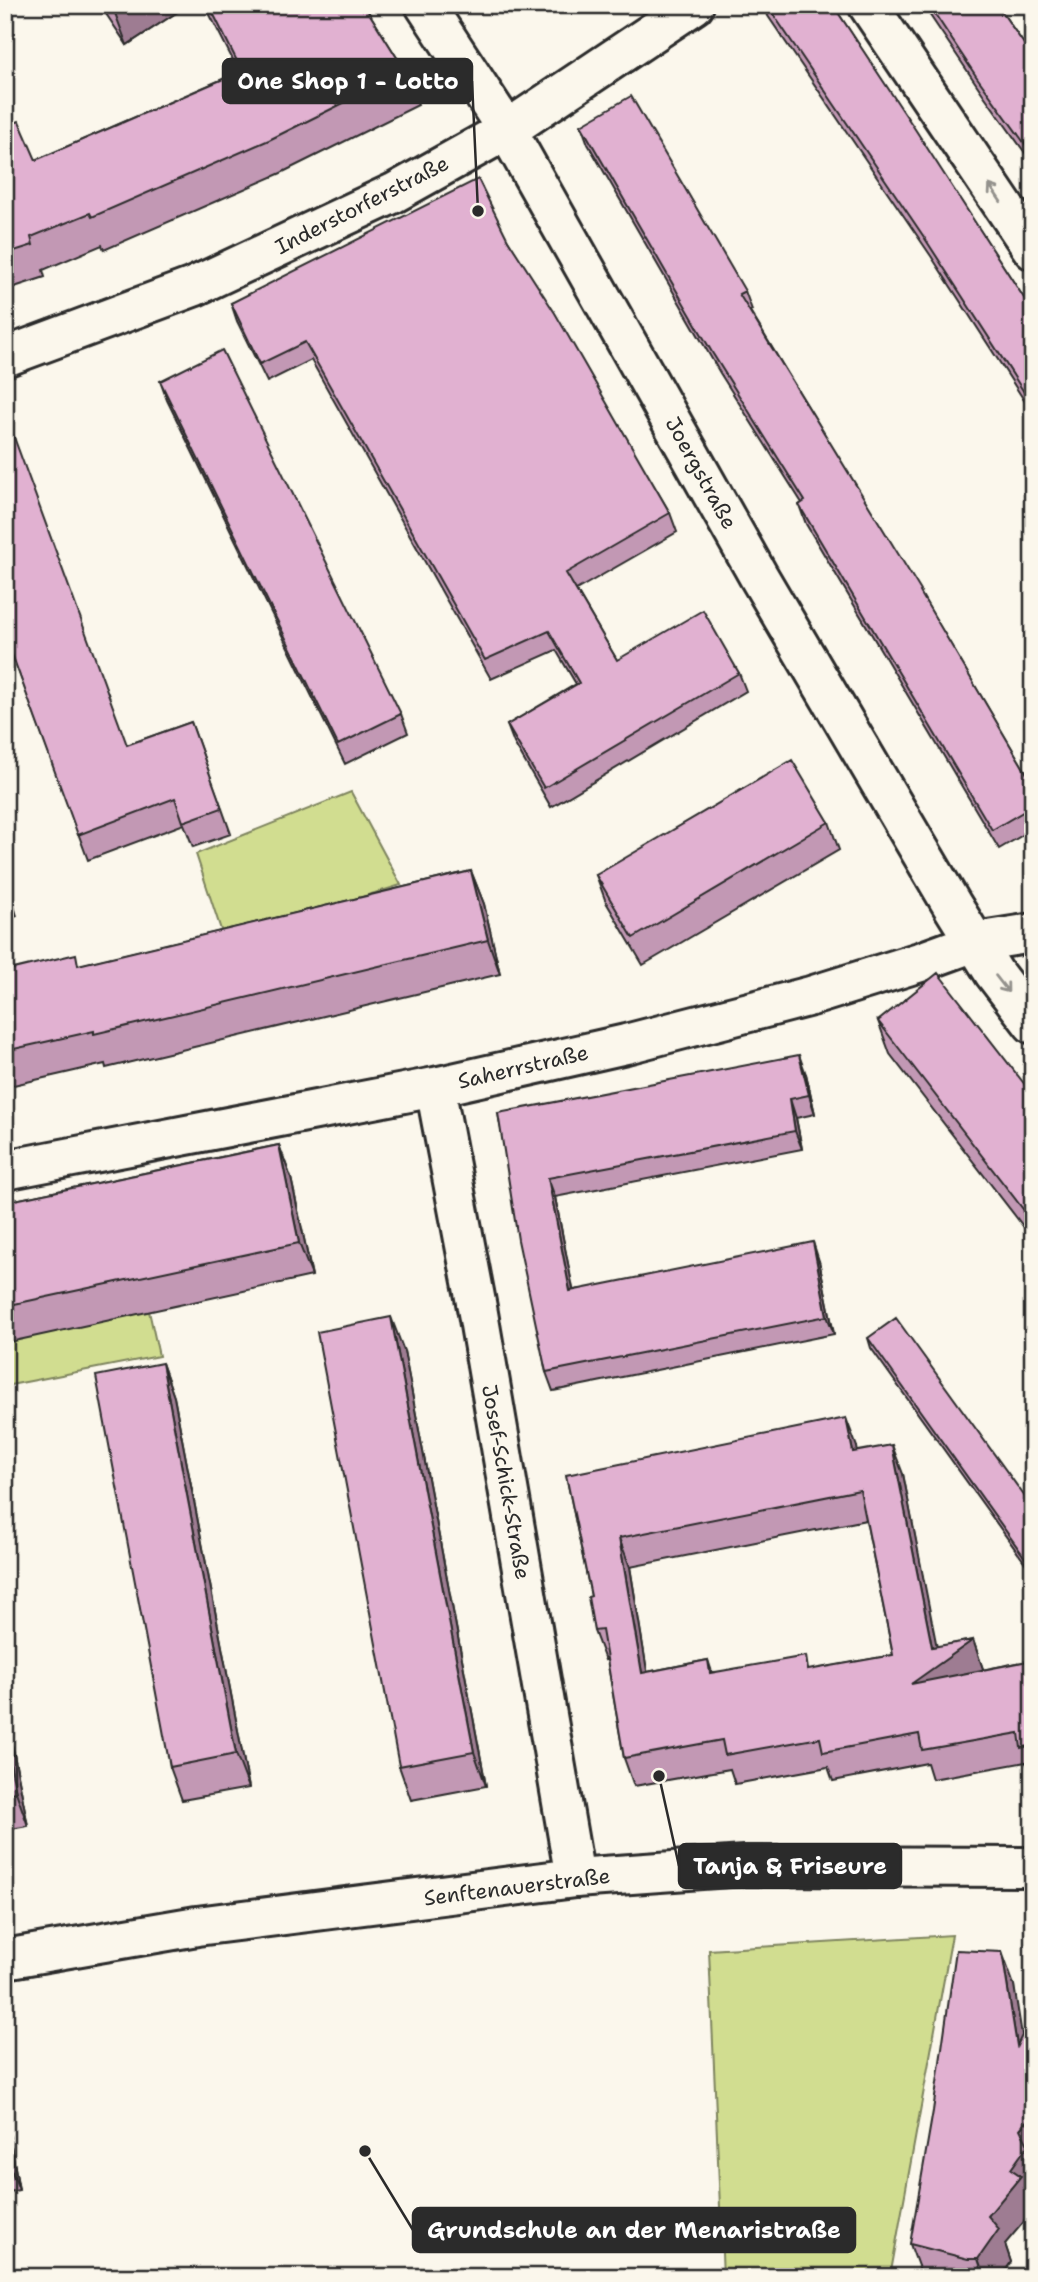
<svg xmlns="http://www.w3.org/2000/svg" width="1038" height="2282" font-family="'Shantell Sans',sans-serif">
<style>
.green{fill:#d1dd90;stroke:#7e845e;stroke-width:2}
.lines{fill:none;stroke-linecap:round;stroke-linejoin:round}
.street-casing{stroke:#2b2b2b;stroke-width:44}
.secondary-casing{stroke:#2b2b2b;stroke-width:44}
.street{stroke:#fbf7ec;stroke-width:38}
.secondary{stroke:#fbf7ec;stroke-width:38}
.wall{fill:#c298b4;stroke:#2b2b2b;stroke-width:2;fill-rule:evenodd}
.shaded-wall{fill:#9e7c92;stroke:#2b2b2b;stroke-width:2}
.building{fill:#e1b1d1;stroke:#2b2b2b;stroke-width:2;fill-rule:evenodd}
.oneway{stroke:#93918c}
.labels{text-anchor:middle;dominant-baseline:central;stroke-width:5;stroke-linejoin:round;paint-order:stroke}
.street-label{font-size:21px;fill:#2b2b2b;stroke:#fbf7ec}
.leader{fill:none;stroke:#2b2b2b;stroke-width:2.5}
.callout-dot{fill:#2b2b2b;stroke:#fbf7ec;stroke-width:2.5}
.callout{fill:#2b2b2b;stroke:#2b2b2b;stroke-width:2.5}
.callout-label{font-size:23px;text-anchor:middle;font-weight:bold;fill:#fff}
</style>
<rect width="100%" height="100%" fill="#fbf7ec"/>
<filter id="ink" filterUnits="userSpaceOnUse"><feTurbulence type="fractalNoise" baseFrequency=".0143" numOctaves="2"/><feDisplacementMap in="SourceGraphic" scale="14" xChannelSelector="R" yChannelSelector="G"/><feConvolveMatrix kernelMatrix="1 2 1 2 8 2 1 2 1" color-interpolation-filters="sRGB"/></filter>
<g filter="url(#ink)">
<path class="green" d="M351 792 401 885 224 939 196 854Z
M149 1311 159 1356 5 1386V1342Z
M952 1935 890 2277H723L709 1950Z"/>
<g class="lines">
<g class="street-casing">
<path id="street" d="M425 5 507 130 759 577 952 905 994 973 1033 1024
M868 5 1033 250
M5 357 193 287 394 193 507 130 694 5
M435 1087 478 1313 575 1878
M5 1170 435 1087 626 1044 811 996 920 962 975 942 1033 933"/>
</g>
<g class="secondary-casing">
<path id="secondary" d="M5 1959 197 1926 575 1878 744 1866 1033 1867"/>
</g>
<use href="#street" class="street"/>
<use href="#secondary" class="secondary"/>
</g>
<path class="wall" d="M100 5H188L127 45Z
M205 5H364L406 72 418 105 281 173 104 250 102 245 43 270 45 277 5 290V127L36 160 239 72Z
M764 5H833L1033 312V414L931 256 768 16Z
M923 5H997L1033 57V164L983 94Z
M581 125 745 291 752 310 750 311 925 601 1033 784V829L999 849 806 524 799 505 802 503 720 373 588 144Z
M508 240 670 513 677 532 576 590 617 660 739 673 746 691 551 807 514 743 507 725 576 684 556 650 491 679 311 360 267 382 237 321 231 303Z
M160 381 401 714 408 733 345 764 167 400Z
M5 635 127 745 191 722 231 834 193 847 184 824 88 860Z
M829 822 839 850 643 965 606 902 596 875Z
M471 871 484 904 500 974 106 1068 105 1064 5 1087V971L80 965Z
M5 876 17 916 5 920Z
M878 1021 1033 1095V1239L890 1054Z
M806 1074 815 1114 796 1118 802 1149 555 1197 573 1290 819 1261 834 1334 553 1391 546 1372 498 1113Z
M279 1145 291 1178 312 1276 5 1343V1202Z
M868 1338 1033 1508V1574L871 1348Z
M404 1351 486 1786 411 1800 399 1766Z
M162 1363 174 1397 249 1788 182 1800 170 1767Z
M857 1447V1451L903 1474 936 1647 973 1640 983 1669 982 1670 1033 1660V1776H1032L1026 1762 932 1779 927 1763 833 1781 828 1767 735 1784 730 1769 634 1786 624 1758 607 1659 605 1660 594 1631 591 1596 566 1475ZM866 1520 893 1655 811 1670 712 1672 708 1660 647 1672 630 1567Z
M5 1709 28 1826 5 1830Z
M1014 1985 1028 2196 1005 2244 1011 2262 1001 2277H922L910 2244Z
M5 2112 19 2190 5 2193Z"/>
<path class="shaded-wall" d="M126 5H188L127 45 115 13Z
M471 871 484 904 500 974 488 940Z
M799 1055 806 1074 815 1114 809 1095Z
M790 1099 796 1118 802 1149 795 1131Z
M279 1145 291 1178 312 1276 299 1243Z
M548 1178 555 1197 577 1309 570 1291Z
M813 1242 819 1261 834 1334 827 1316Z
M391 1317 404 1351 486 1786 474 1752Z
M162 1363 174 1397 249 1788 236 1754Z
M846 1418 857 1447 863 1481 853 1452Z
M892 1445 903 1474 940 1663 973 1640 983 1669 921 1712 911 1684 932 1647Z
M619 1538 630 1567 652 1701 642 1673Z
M5 1709 28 1826 16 1792 5 1739Z
M1002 1952 1014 1985 1029 2079 1017 2046Z
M5 2112 19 2190 6 2156 5 2150Z
M1033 2113V2189L1028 2196 1033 2211 1005 2244 1011 2262 1001 2277H984L978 2259 988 2216 1011 2169 1020 2129Z"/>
<path class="building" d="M110 5H126L115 13Z
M209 5H364L406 72 269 140 92 217 90 213 31 237 33 245 5 254V127L19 121 36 160 242 71Z
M767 5H833L913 126 1033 312V406L924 237Z
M929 5H997L1033 57V155L976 76Z
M631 96 745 291 739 294 921 591 920 592 1033 784V806L992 830 799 505 805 501 713 354 581 125Z
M478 179 508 240 555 313 670 513 566 573 617 660 703 610 739 673 544 788 507 725 579 683 549 631 485 660 305 342 260 364 231 303Z
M222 350 401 714 338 745 160 381Z
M8 421 127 745 191 722 222 808 183 822 175 798 78 835 5 635V422Z
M792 760 829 822 633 938 596 875Z
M471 871 488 940 94 1034V1031L5 1051V971L76 954 78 965Z
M5 877 14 906 5 909Z
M938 973 1033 1095V1222L878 1021Z
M799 1055 809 1095 790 1099 795 1131 548 1178 570 1291 813 1242 827 1316 546 1372 518 1240 498 1113Z
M279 1145 299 1243 5 1306V1202Z
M391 1317 474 1752 399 1766 317 1332Z
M896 1318 1033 1508V1569L868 1338Z
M162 1363 236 1754 170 1767 96 1376Z
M846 1418 853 1452 892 1445 932 1647 973 1640 911 1684 1033 1660V1745L1021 1748 1019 1733 922 1750 919 1734 823 1752 820 1738 725 1755 722 1740 624 1758 602 1630 594 1631 588 1597 591 1596 566 1475ZM860 1490 893 1655 808 1670 806 1656 710 1673 708 1660 642 1673 619 1538Z
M5 1739 16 1792 5 1794Z
M956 1950 1002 1952 1017 2046 1033 2012V2113L1020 2129 1028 2145 1011 2169 1021 2176 988 2216 999 2229 978 2259H968L910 2244 933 2111Z"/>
<defs><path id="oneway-shaft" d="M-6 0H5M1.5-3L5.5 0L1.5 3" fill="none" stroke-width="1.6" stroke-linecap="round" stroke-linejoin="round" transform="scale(1.75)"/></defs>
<g class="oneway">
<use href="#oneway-shaft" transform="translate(995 193) rotate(-124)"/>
<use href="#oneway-shaft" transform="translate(1002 984) rotate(52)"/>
</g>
</g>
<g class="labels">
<g class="street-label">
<text transform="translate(362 205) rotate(-27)">Inderstorferstraße</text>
<text transform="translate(701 473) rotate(61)">Joergstraße</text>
<text transform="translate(523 1067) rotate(-13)">Saherrstraße</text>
<text transform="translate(506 1482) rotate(80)">Josef-Schick-Straße</text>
<text transform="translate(517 1887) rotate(-7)">Senftenauerstraße</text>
</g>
</g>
<path class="leader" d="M478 211L472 81M659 1776L679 1866M365 2151L413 2230"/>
<g class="callout-dot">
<circle cx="478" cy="211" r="7"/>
<circle cx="659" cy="1776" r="7"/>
<circle cx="365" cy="2151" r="7"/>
</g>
<g class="callout">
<rect x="223" y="59" width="249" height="44" rx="7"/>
<rect x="679" y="1844" width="222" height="44" rx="7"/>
<rect x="413" y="2208" width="442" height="44" rx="7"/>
</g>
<g class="callout-label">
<text x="348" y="89">One Shop 1 - Lotto</text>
<text x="790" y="1874">Tanja &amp; Friseure</text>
<text x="634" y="2238">Grundschule an der Menaristraße</text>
</g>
<rect width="1038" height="2282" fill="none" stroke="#fbf7ec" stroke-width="28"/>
<rect x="14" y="14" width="1010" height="2254" fill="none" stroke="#2b2b2b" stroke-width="2.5" filter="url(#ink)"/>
</svg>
